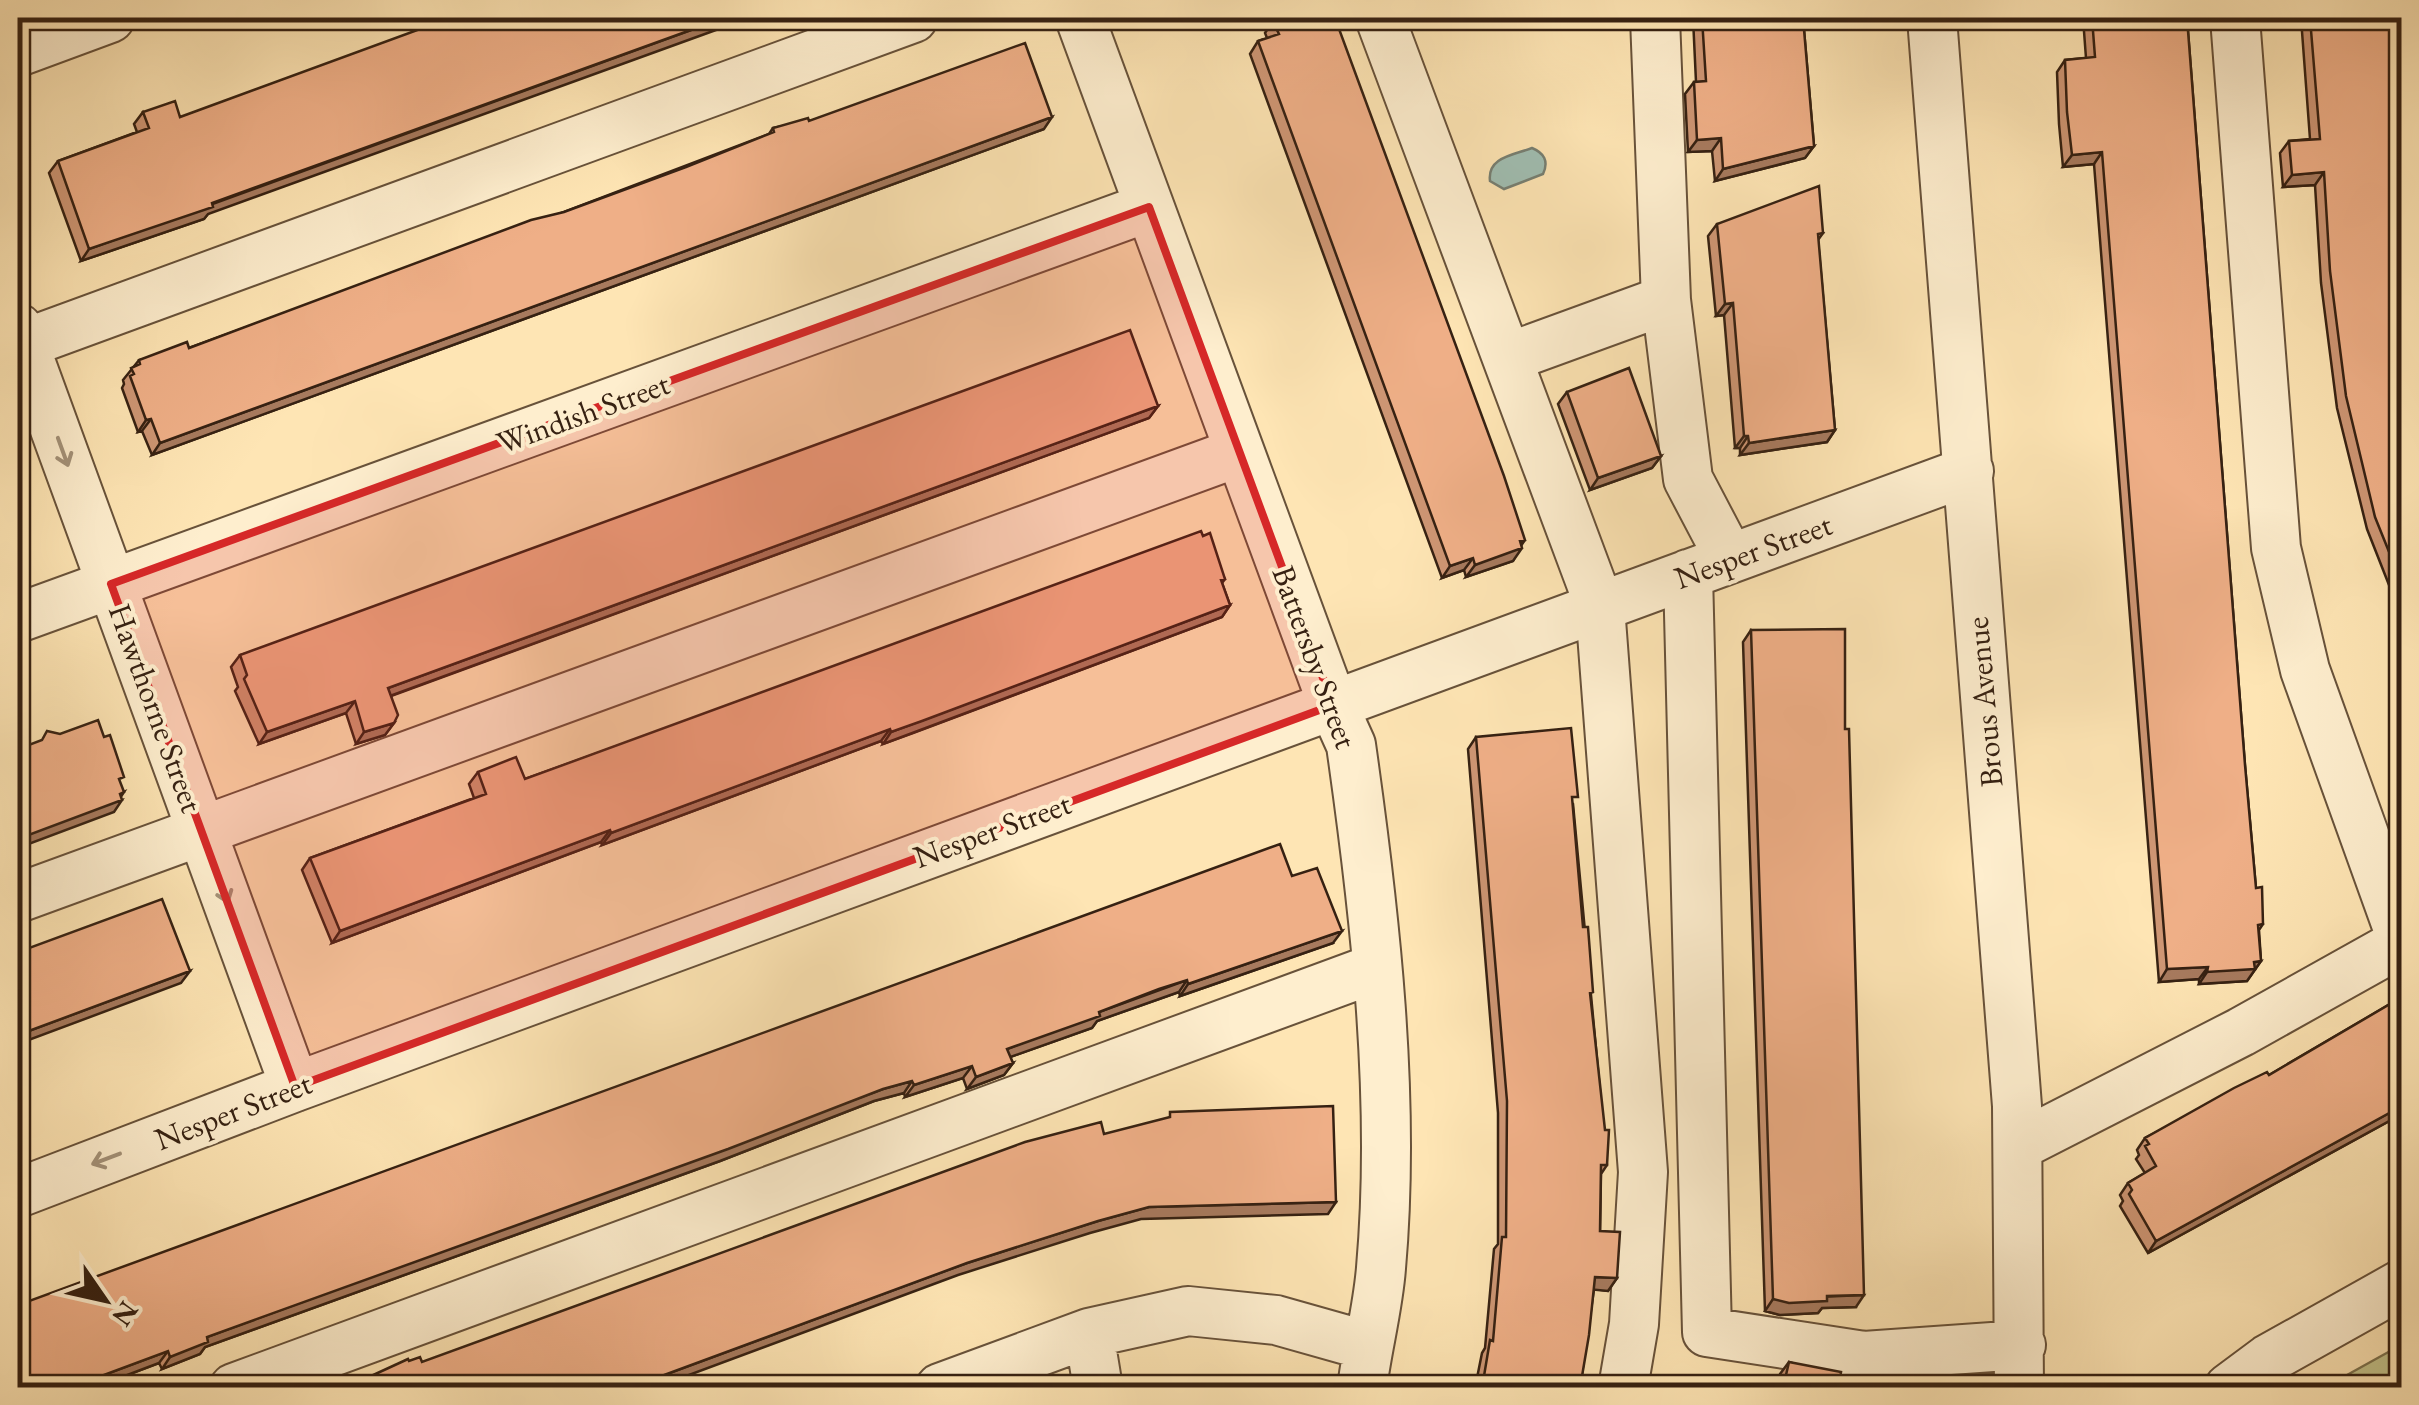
<svg xmlns="http://www.w3.org/2000/svg" width="2419" height="1405" font-family="'EB Garamond',serif">
<style>
.green{fill:#c3c38b;stroke:#7c724e;stroke-width:2.5}
.water{fill:#a0beb2;stroke:#767f72;stroke-width:2.5}
.lines{fill:none;stroke-linecap:round;stroke-linejoin:round}
.minor-casing{stroke:#68523a;stroke-width:52}
.minor{stroke:#feeece;stroke-width:48}
.wall{fill:#ce9674;stroke:#362112;stroke-width:2.5}
.shaded-wall{fill:#a77a5e;stroke:#362112;stroke-width:2.5}
.building{fill:#efaf87;stroke:#362112;stroke-width:2.5}
.oneway{stroke:#a49279}
.marked{fill:#d62828;fill-opacity:0.2;stroke:#d62828;stroke-width:8;stroke-linejoin:round}
.labels{text-anchor:middle;dominant-baseline:central;stroke-width:8;stroke-linejoin:round;paint-order:stroke}
.street-label{font-size:32px;fill:#362112;stroke:#feeece}
</style>
<rect width="100%" height="100%" fill="#fee5b4"/>
<filter id="stains"><feTurbulence type="fractalNoise" baseFrequency=".002" numOctaves="4"/><feColorMatrix values="0 0 0 0 .2 0 0 0 0 .09 0 0 0 0 .02 0 0 0 .5 -.17"/></filter>
<radialGradient id="worn" r=".72"><stop offset=".6" stop-color="#630" stop-opacity="0"/><stop offset="1" stop-color="#630" stop-opacity=".3"/></radialGradient>
<path class="green" d="M2401 1345V1387H2325L2329 1385Z"/>
<path class="water" d="M1532 148C1544 153 1549 161 1543 174L1504 189 1490 181C1487 157 1514 155 1532 148Z"/>
<g class="lines">
<g class="minor-casing">
<path id="minor" d="M1080 18 1333 705 1351 745C1375 913 1396 1098 1381 1268 1378 1308 1367 1348 1362 1388
M1380 18 1600 607 1643 1172 1634 1324 1623 1388
M1655 18 1666 300 1688 479 1730 559
M1932 18 2017 1106 2019 1388
M2235 18 2276 548 2305 670 2402 940
M18 52 110 18
M18 328 295 1087
M18 346 913 18
M1507 358 1666 300
M1688 574 1707 1332 1864 1356 2021 1345
M18 618 1149 207
M18 898 1239 452
M2018 1146 2241 1032 2402 942
M18 1193 295 1087 1969 471
M1089 1333 1098 1388
M234 1388 1376 968
M940 1388 1089 1333 1188 1311 1276 1320 1368 1346
M2229 1388 2268 1359 2402 1284"/>
</g>
<use href="#minor" class="minor"/>
</g>
<path class="wall" d="M1693 18H1803L1814 146 1805 158 1715 181 1712 151 1688 152 1685 94 1694 82H1696Z
M2083 18H2187L2245 765 2256 888 2263 924 2259 930 2261 961 2247 981 2199 984V979L2159 982 2094 164 2063 167 2059 124 2057 72 2065 60 2086 58Z
M2301 18H2402V618L2367 529 2337 408 2321 283 2315 185 2283 187 2280 153 2289 141 2310 139Z
M1273 21 1521 546 1513 561 1466 577 1464 570 1442 578 1250 54 1258 41 1267 38 1265 33Z
M143 112 208 214 204 219 81 261 49 173 58 161 137 132 134 124Z
M809 121 1044 129 152 455 142 431 138 432 122 388 124 384 123 380 139 360 189 348 564 212 769 134 773 128Z
M1717 224 1823 233 1818 240 1835 430 1827 442 1740 455V448H1735L1724 315 1716 316 1708 236Z
M1567 392 1661 456 1652 468 1590 490 1558 404Z
M1158 406 1149 418 391 696 394 723 385 735 356 744 346 713 259 744 235 691 238 687 231 667 240 655Z
M1203 536 1225 579 1222 583 1230 605 1222 617 913 733 883 744 881 741 602 845 601 842 332 943 302 870 310 858 474 798 469 784 478 772 525 779Z
M1751 630 1845 729 1856 1307 1822 1308 1818 1313 1780 1315 1765 1311 1743 642Z
M1476 737 1573 804 1607 1165 1601 1174 1600 1231 1617 1278 1608 1291 1594 1289 1580 1388H1475L1482 1353 1485 1348 1494 1249 1498 1244V1113L1468 749Z
M1292 876 1333 943 1180 996 1179 992 1097 1021 1092 1028 1010 1057 1013 1063 1004 1075 967 1089 963 1078 905 1097 904 1093 874 1101 720 1161 205 1347 200 1354 162 1369 159 1363 93 1388H18Z
M2402 997V1114L2148 1253 2120 1206 2123 1201 2120 1195 2128 1183 2145 1173 2136 1159 2139 1155 2137 1150 2145 1138 2269 1075Z
M1789 1362 1840 1378 1878 1388H1777L1780 1374Z"/>
<path class="shaded-wall" d="M724 18H749L208 214 204 219 81 261 89 249Z
M1052 117 1044 129 152 455 160 443Z
M1721 138 1712 151 1688 152 1697 140Z
M1814 146 1805 158 1715 181 1723 169Z
M2102 152 2094 164 2063 167 2072 155Z
M2324 172 2315 185 2283 187 2292 175Z
M1733 303 1724 315 1716 316 1725 304Z
M1158 406 1149 418 379 700 388 688Z
M151 419 142 431 138 432 146 420Z
M1835 430 1827 442 1740 455 1749 443Z
M1744 436H1748L1740 448H1735Z
M1661 456 1652 468 1590 490 1598 478Z
M1525 540 1518 550 1522 548 1513 561 1466 577 1475 565Z
M1473 558 1464 570 1442 578 1450 566Z
M1230 605 1222 617 883 744 891 732Z
M355 701 346 713 259 744 267 732Z
M394 723 385 735 356 744 364 732Z
M890 729 881 741 602 845 611 833Z
M124 792 118 801 122 800 114 812 18 848V839Z
M610 830 601 842 332 943 340 931Z
M1342 931 1333 943 1180 996 1188 984Z
M2261 961 2247 981 2199 984 2207 972Z
M2208 967 2199 979 2159 982 2167 969Z
M190 971 181 983 18 1044V1035Z
M1187 980 1179 992 1097 1021 1092 1028 999 1061 1007 1049 1099 1012Z
M1013 1063 1004 1075 967 1089 976 1077Z
M972 1066 963 1078 905 1097 914 1085Z
M912 1081 904 1093 874 1101 720 1161 205 1347 200 1354 162 1369 170 1357 207 1337 883 1089Z
M2402 1106V1114L2148 1253 2156 1241Z
M1336 1202 1328 1214 1141 1219 1090 1233 958 1275 654 1388H629L967 1263 1098 1221 1149 1207Z
M1595 1277 1617 1278 1608 1291 1587 1289Z
M1864 1295 1856 1307 1822 1308 1818 1313 1780 1315 1765 1311 1773 1299Z
M168 1351 159 1363 93 1388H69Z"/>
<path class="building" d="M450 18H724L212 203 213 207 89 249 58 161 149 128 143 112 175 101 180 117Z
M1278 18H1335L1504 476 1525 540 1520 541 1522 548 1475 565 1473 558 1450 566 1258 41 1279 34 1273 21Z
M1702 18H1803L1814 146 1723 169 1721 138 1697 140 1694 82 1706 81Z
M2092 18H2187L2245 765 2256 888 2262 887 2263 924 2258 925 2261 961 2254 962 2255 969 2207 972 2208 967 2167 969 2102 152 2072 155 2067 112 2065 60 2095 57Z
M2310 18H2402V584L2375 517 2346 396 2330 271 2324 172 2292 175 2289 141 2320 139Z
M1025 43 1052 117 160 443 151 419 146 420 130 376 134 374 131 368 140 364 139 360 187 342 189 348 531 220 564 212 686 167 774 132 773 128 808 118 809 121Z
M1819 186 1823 233 1818 234 1835 430 1749 443 1748 436H1744L1733 303 1725 304 1717 224Z
M1130 330 1158 406 388 688 398 715 394 723 364 732 355 701 267 732 244 679 247 675 240 655Z
M1629 368 1661 456 1598 478 1567 392Z
M1201 531 1203 536 1210 533 1225 579 1221 580 1230 605 922 721 891 732 890 729 611 833 610 830 340 931 310 858 486 794 478 772 516 757 525 779Z
M1845 629V729H1849L1864 1295 1827 1296V1301L1789 1303 1773 1299 1751 630Z
M98 720 104 737 110 735 124 777 119 779 124 792 120 794 122 800 18 839V749L42 740 47 731 60 734Z
M1571 728 1578 797H1572L1583 927H1588L1593 992 1590 993 1605 1130H1609L1607 1165H1601L1600 1231 1620 1232 1617 1278 1595 1277 1589 1335 1580 1388H1482L1490 1340 1493 1341 1502 1237H1506L1507 1101 1476 737Z
M1280 844 1292 876 1317 868 1342 931 1188 984 1187 980 1159 989 1099 1012 1100 1016 1007 1049 1013 1063 976 1077 972 1066 914 1085 912 1081 883 1089 728 1149 207 1337 208 1342 170 1357 168 1351 69 1388H18V1305Z
M162 899 190 971 18 1035V952Z
M2402 997V1106L2156 1241 2129 1194 2132 1190 2128 1183 2156 1166 2145 1146 2149 1144 2145 1138 2234 1088 2267 1072 2269 1075Z
M1333 1106 1336 1202 1149 1207 1098 1221 967 1263 629 1388H345L408 1359 409 1361 420 1357 422 1362 1025 1142 1101 1122 1104 1134 1170 1117V1112Z
M1789 1362 1841 1372 1840 1378 1878 1386V1388H1783Z"/>
<defs><path id="oneway-shaft" d="M-6 0H5M1.5-3L5.5 0L1.5 3" fill="none" stroke-width="1.6" stroke-linecap="round" stroke-linejoin="round" transform="scale(2.5)"/></defs>
<g class="oneway">
<use href="#oneway-shaft" transform="translate(63 452) rotate(70)"/>
<use href="#oneway-shaft" transform="translate(223 889) rotate(70)"/>
<use href="#oneway-shaft" transform="translate(106 1159) rotate(159)"/>
</g>
<path class="marked" d="M1149 207 1333 705 295 1087 111 584Z"/>
<g class="labels">
<g class="street-label">
<text transform="translate(583 413) rotate(-20)">Windish Street</text>
<text transform="translate(1753 551) rotate(-20)">Nesper Street</text>
<text transform="translate(1315 657) rotate(70)">Battersby Street</text>
<text transform="translate(1984 702) rotate(-95)">Brous Avenue</text>
<text transform="translate(156 708) rotate(70)">Hawthorne Street</text>
<text transform="translate(992 830) rotate(-20)">Nesper Street</text>
<text transform="translate(233 1111) rotate(-21)">Nesper Street</text>
</g>
</g>
<rect width="2419" height="1405" fill="none" stroke="#fee5b4" stroke-width="60"/>
<rect x="20" y="20" width="2379" height="1365" fill="none" stroke="#362112" stroke-width="5"/>
<rect x="30" y="30" width="2359" height="1345" fill="none" stroke="#362112" stroke-width="2.5"/>
<g transform="translate(105 1300) rotate(124)" stroke="#feeece" stroke-width="8" paint-order="stroke">
<path d="M0-8L18 38L0 25L-18 38Z" fill="#362112"/>
<text y="-15" font-size="28" font-weight="bold" text-anchor="middle" fill="#362112">N</text>
</g>
<rect width="100%" height="100%" filter="url(#stains)"/>
<rect width="100%" height="100%" fill="url(#worn)"/>
</svg>
